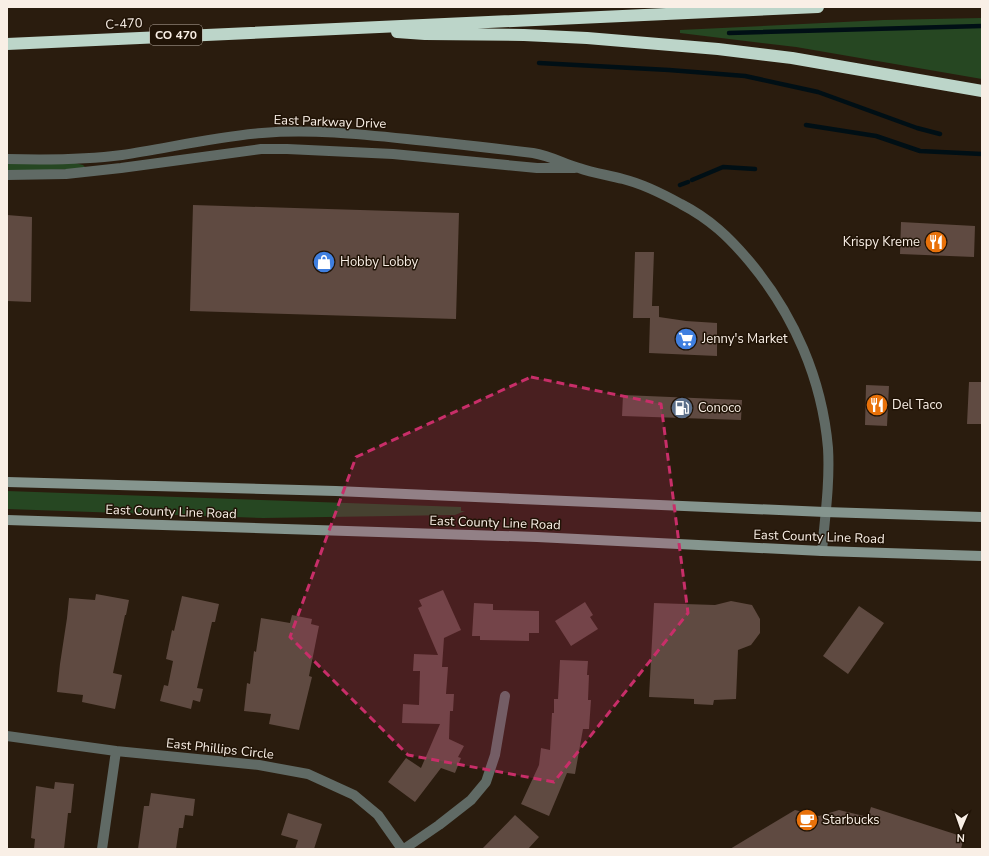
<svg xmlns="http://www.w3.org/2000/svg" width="989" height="856" font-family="'Nunito Sans',sans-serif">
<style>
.green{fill:#264722}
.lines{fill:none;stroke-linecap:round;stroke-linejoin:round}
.stream{stroke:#000f15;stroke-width:4.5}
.building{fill:#5f4a41}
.minor{stroke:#606a65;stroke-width:10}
.tertiary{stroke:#606a65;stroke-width:10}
.secondary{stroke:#85958e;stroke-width:10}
.motorway{stroke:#bcd5c9;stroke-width:12}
.marked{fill:#c82e69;fill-opacity:0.2;stroke:#c82e69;stroke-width:3;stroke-dasharray:8 5;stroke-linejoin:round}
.labels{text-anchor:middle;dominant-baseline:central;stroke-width:3;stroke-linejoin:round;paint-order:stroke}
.shield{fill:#201306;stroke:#b8ada3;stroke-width:1}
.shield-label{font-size:12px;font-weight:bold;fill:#f9efe6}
.street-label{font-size:13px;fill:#f9efe6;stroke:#201306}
.poi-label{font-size:13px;fill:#f9efe6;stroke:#201306;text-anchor:start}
</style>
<rect width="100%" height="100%" fill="#2a1c0e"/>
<path class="green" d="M982 18V79L796 47 680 33V30L884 20Z
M7 162H71L83 165 85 167 84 169 7 171Z
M7 491 461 507V511H465L455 515 263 518 7 509Z"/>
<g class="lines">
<path class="stream" d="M729 33 982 26
M539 63 669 70 745 76 818 92 917 128 940 134
M806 125 876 136 920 151 982 154
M692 180 723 167 755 169
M680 185 688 182"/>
</g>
<path class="building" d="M193 205 459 213 456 319 190 311Z
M7 215 32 217 31 302 7 301Z
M901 222 975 226 974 257 900 254Z
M635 252H654L652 306H659V317L686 321 717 323V356L649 353 650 318H633Z
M969 382H982V424H967Z
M866 385 889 386 887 426 865 425Z
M623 395 742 400 741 420 622 416Z
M443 590 461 630 444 638 442 667H448L446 694H454L453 711H450L449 739 464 746 458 757 461 758 455 773 441 768 415 802 388 782 406 758 421 768 440 724 402 723 403 704 419 705 420 671H413L414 654 438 655 418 608 422 606 419 600Z
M96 594 129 600 126 615H125L113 673 122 675 115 709 82 702 83 695 57 692 60 664 67 618 69 598 95 600Z
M182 596 219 604 215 622H212L197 688 203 689 200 702 193 700 191 709 160 701 164 685 168 686 173 661 166 659 172 630 174 631Z
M731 601 752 605 760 619V633L751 645 738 650 736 699 714 700 713 705 694 704V699L649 697 654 603 715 605Z
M585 602 593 615 590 617 598 629 571 646 555 621Z
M474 603 493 604V610L539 611V633H529V641L480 640V636H472Z
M859 606 884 623 848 674 823 656Z
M292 615 312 619 311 624 319 626 309 676 312 677 299 730 269 724 271 714 244 711 247 683 250 684 254 651 256 652 261 618 290 623Z
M560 660 588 661 587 675H589L588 700H591L589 729H583L575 774 567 773 549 816 521 804 539 765 541 748 550 750 552 713H554V699H558Z
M55 782 74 784 71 813H68L64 849H34L35 839 31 838 36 786 54 789Z
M151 793 195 799 193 816 185 815 183 828H179L176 849H138L144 806H149Z
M871 807 964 837 961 849H730L795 810 819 816 839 810 868 817Z
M288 813 322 824 314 849H295L298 840 281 835Z
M515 815 539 837 528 849H482Z"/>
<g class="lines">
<path class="minor" d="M7 736 116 751 259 765 308 774 354 795 378 815 402 849
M102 849 116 751
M404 849 439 825 471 800 486 782 495 755 505 696"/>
<path class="tertiary" d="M7 159C45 160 84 160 122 155 168 148 215 137 262 133 310 129 359 134 407 139 449 143 491 148 533 153 550 156 563 163 579 168 593 173 608 175 623 179 643 184 663 194 681 204 710 219 729 237 750 262 794 315 822 379 828 448 830 482 825 517 822 551
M7 175 66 174 121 168 261 149H287L393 154 537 168H575"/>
<path class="secondary" d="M7 482 336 491 825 512 982 517
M7 520 537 537 822 551 982 556"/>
<path class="motorway" d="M397 32 425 34 524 35 587 38 718 49 792 58 982 91
M7 44 818 7"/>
</g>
<path class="marked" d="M531 377 661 404 688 613 554 782 408 755 290 637 356 457Z"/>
<defs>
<g id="restaurant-disc" transform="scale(1.15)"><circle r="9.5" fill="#e8710a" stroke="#201306"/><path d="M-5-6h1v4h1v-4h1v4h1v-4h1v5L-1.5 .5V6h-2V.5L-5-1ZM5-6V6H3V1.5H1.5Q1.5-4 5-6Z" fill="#fff"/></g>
<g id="shop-disc" transform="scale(1.15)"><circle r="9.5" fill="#3f7fe0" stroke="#201306"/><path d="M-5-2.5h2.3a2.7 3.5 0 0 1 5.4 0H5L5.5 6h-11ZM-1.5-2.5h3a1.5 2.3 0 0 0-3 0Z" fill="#fff"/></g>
<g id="supermarket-disc" transform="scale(1.15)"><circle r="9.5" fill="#3f7fe0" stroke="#201306"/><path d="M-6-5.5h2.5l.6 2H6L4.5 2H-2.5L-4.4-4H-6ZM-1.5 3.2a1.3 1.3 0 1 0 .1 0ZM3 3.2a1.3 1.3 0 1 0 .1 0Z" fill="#fff"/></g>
<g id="fuel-disc" transform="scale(1.15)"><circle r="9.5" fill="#5c6f8a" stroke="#201306"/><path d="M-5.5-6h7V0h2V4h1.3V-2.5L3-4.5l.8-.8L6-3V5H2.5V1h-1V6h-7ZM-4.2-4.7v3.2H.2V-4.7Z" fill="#fff"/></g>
<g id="cafe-disc" transform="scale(1.15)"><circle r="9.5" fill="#e8710a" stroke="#201306"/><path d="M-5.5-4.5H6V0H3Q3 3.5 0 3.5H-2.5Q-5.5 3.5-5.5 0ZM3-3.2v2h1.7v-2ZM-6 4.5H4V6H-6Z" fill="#fff"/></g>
</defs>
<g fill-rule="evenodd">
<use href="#restaurant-disc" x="936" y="242"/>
<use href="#shop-disc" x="324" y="262"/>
<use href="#supermarket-disc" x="686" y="339"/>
<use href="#restaurant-disc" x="877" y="405"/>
<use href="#fuel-disc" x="682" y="408"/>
<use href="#cafe-disc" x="807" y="820"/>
</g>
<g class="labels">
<rect class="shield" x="150" y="25" width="52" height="20" rx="3"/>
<g class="shield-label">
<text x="176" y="35">CO 470</text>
</g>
<g class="street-label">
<text transform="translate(124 24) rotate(-3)">C-470</text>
<text transform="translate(330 122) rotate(2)">East Parkway Drive</text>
<text transform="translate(171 512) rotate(2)">East County Line Road</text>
<text transform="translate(495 523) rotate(2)">East County Line Road</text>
<text transform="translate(819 537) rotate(2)">East County Line Road</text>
<text transform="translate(220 749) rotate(6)">East Phillips Circle</text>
</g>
<g class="poi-label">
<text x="920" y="242" text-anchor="end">Krispy Kreme</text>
<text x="340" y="262">Hobby Lobby</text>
<text x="702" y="339">Jenny's Market</text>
<text x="892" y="405">Del Taco</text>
<text x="698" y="408">Conoco</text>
<text x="822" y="820">Starbucks</text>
</g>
</g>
<rect width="989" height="856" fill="none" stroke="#f9efe6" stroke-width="16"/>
<g transform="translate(961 828) rotate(182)" stroke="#201306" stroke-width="3" paint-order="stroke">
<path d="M0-3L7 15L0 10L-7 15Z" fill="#f9efe6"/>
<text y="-6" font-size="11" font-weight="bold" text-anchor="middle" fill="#f9efe6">N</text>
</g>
</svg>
